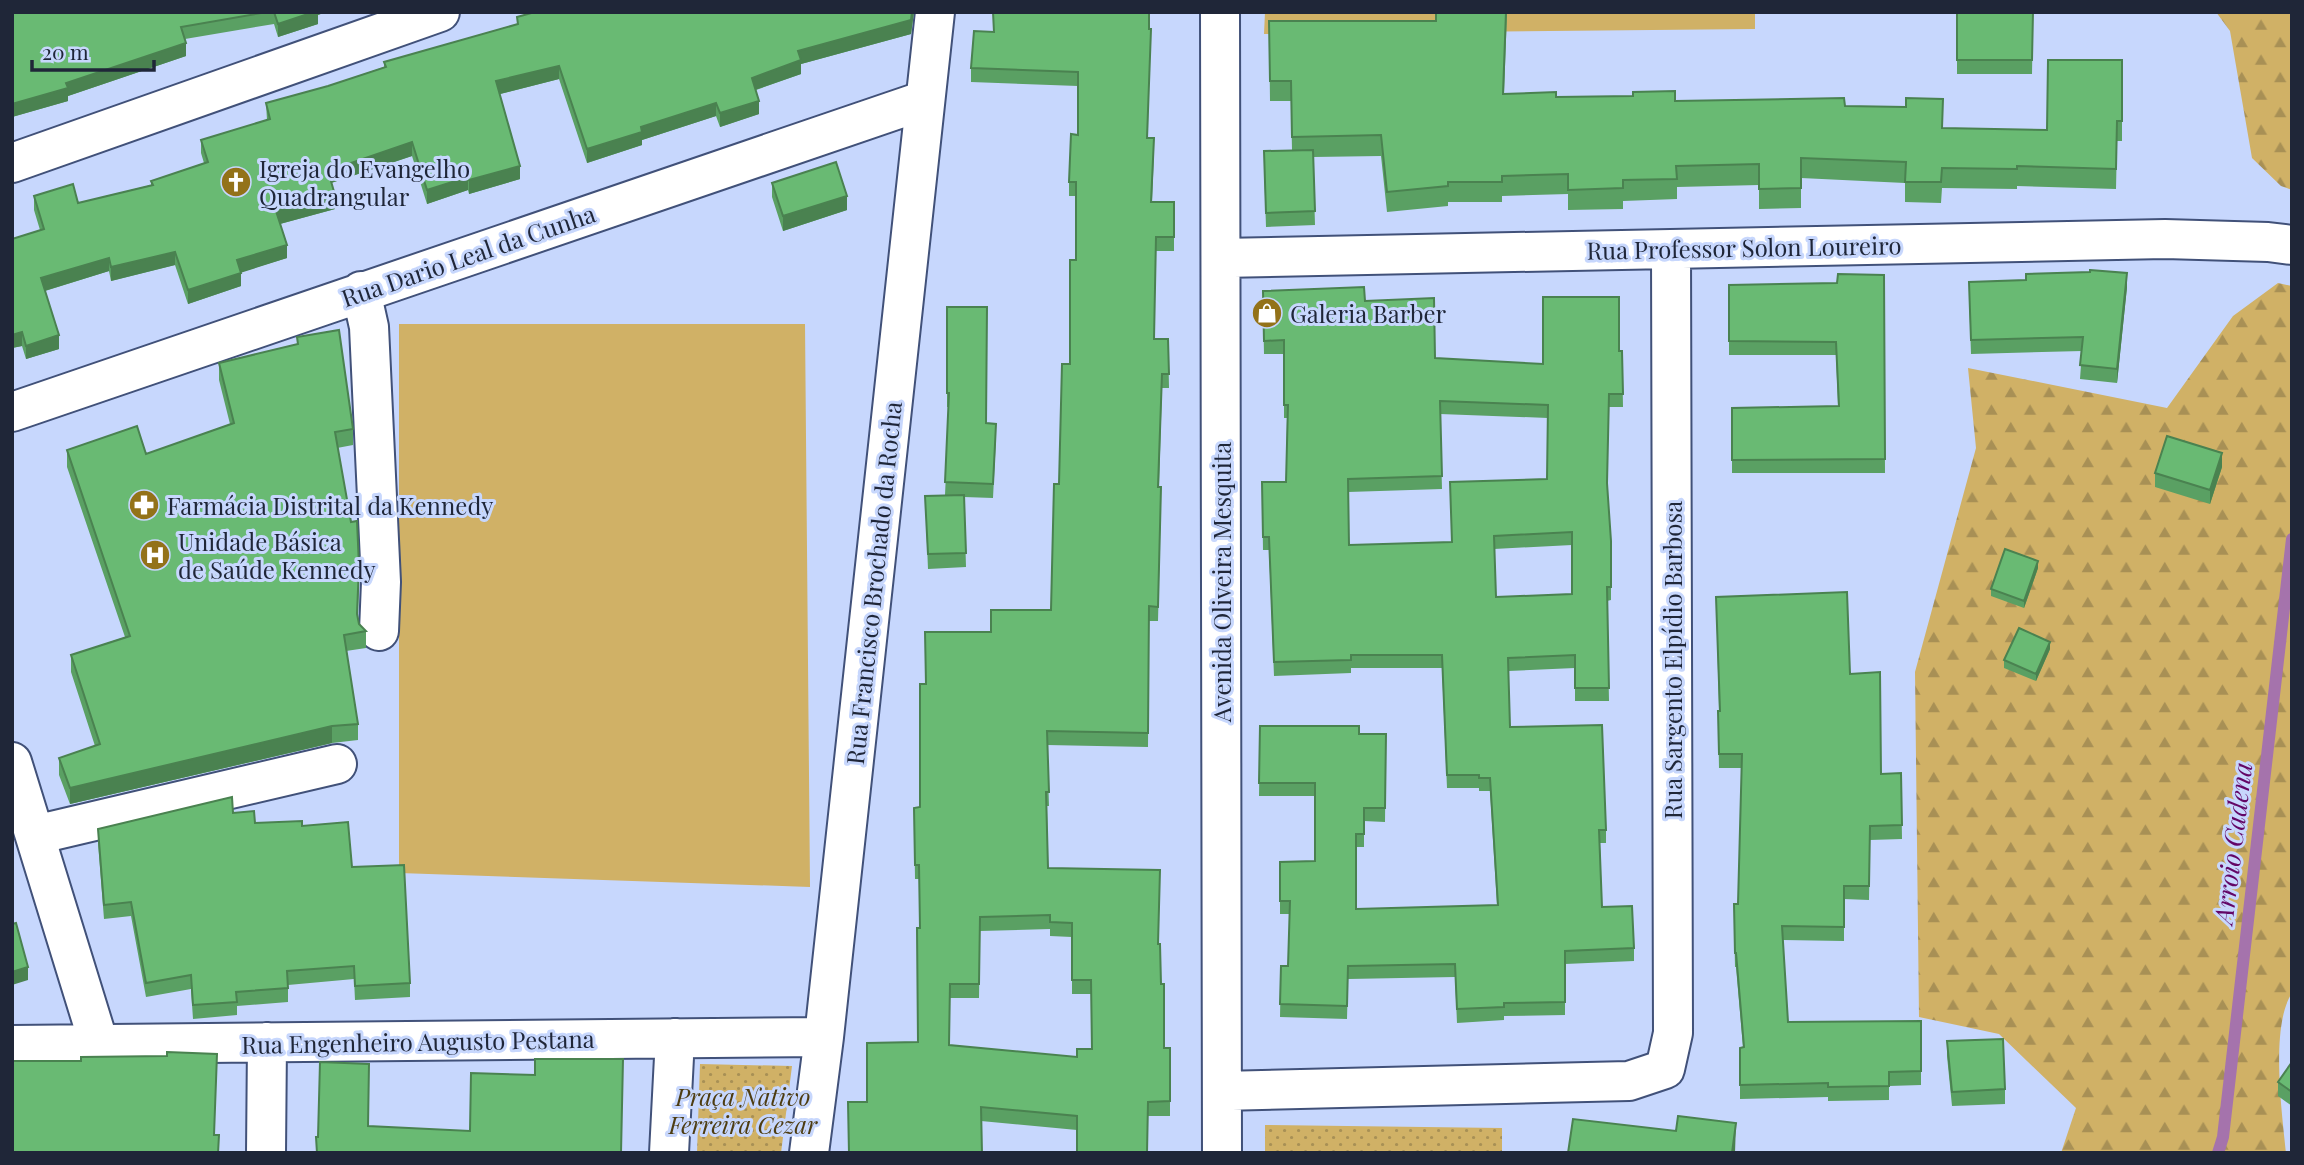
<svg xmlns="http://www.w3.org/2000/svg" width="2304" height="1165" font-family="'Playfair Display',serif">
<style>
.forest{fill:url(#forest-firs)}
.park{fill:url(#park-dots)}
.garden{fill:#d0b166}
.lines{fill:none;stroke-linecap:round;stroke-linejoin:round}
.stream{stroke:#a573ac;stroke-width:12}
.minor-casing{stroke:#415179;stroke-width:42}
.minor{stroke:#fff;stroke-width:38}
.wall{fill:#5aa063;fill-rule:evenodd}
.shaded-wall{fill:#4a8250}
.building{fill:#69ba73;stroke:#4a8250;stroke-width:2;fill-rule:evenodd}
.labels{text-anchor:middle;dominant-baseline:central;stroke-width:6;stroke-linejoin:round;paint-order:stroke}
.poi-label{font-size:24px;fill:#1f2638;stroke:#c7d7fd;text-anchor:start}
.street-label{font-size:24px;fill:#1f2638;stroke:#c7d7fd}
.park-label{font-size:24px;font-style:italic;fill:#4d3c11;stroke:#c7d7fd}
.water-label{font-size:26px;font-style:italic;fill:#630666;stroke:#c7d7fd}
</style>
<defs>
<pattern id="forest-firs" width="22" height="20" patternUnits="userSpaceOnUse" patternTransform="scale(1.75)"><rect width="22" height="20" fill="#d0b166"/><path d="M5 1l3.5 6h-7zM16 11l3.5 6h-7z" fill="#a89055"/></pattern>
<pattern id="park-dots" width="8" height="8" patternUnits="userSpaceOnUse" patternTransform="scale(1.75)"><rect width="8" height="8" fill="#d0b166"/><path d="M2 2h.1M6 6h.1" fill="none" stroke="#a89055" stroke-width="1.8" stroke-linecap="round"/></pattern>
</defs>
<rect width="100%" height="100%" fill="#c7d7fd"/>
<path class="forest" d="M2216 12H2292V190L2281 186 2252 158 2230 31Z
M2278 283 2292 286V993C2270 1026 2282 1113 2286 1153H2061L2076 1108 1999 1034 1919 1017 1915 672 1976 448 1968 368 2167 408 2233 316Z"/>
<path class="park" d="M700 1064 792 1066 781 1153H697Z
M1265 1125 1502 1128V1153H1265Z"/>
<path class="garden" d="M1265 12H1755V29L1264 34Z
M399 324H805L810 887 399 873Z"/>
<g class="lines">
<path class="stream" d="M2218 1153 2223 1137 2292 539"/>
<g class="minor-casing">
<path id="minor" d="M1220 12 1222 1153
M12 163 440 12
M1221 258 2165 239 2268 242 2292 245
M361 291 369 327 381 582 379 631
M12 412 925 100
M12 762 99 1044
M35 835 337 764
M12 1045 824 1037
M1222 1091 1629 1081 1665 1069 1673 1033 1671 249
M266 1153 267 1042
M669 1153 675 1038
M809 1153 824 1037 935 12"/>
</g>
<use href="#minor" class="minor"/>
</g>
<path class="wall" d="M12 12H326L318 15V24L278 37 274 24 185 39 186 56 68 96V101L12 117Z
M535 12H914L911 34 801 64V74L756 90 759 114 720 127 716 116 642 140V145L587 163 559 79 500 94 520 179 469 194 468 190 427 204 412 156 331 183 335 209 280 224 287 258 241 272V286L188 304 175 265 111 281 109 271 45 291 59 349 26 359 22 346 12 348V239L40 230 34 210V196L78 203 151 185V181L204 163 201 153V140L267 120 266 103 328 86 384 67V62L517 24V17Z
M1149 12 1148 138 1154 153 1152 202H1174V251H1156L1154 339H1168L1169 388H1162L1159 487 1161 501 1158 621H1149L1148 747 1047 745 1049 806H1047L1048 868 1159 944 1164 1048H1170V1116H1148L1077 1130 981 1121 867 1102 918 1042 920 928 919 879H915L914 808 920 807 926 684 991 632 1051 610 1059 484 1070 364 1076 260V196H1069V182L1078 135V86L971 82V68L994 32ZM1050 929V936L1072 937V994H1091L1092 1049 1077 1057 949 1045 950 998H979L980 931Z
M1436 12H1507L1504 94 1556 97 1845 106 1943 128 2047 130 2122 60V141H2117L2116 189 2017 186V189L1942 188 1941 203 1905 202V183L1801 178V208L1759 209V185L1677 187V199L1623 201V209L1568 210V194L1502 196V202H1448V206L1387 212 1381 156 1313 157 1315 225 1266 227 1264 166 1292 150 1291 101H1270L1269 21H1436Z
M1957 12H2033L2032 74H1957Z
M772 183 847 210 783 231 772 197Z
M1884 275 1885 473H1732V408L1838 406 1836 355H1729V285L1837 283Z
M2026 280 2127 287 2117 383 2080 379 2082 351 1971 354 1969 296Z
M1365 301 1435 358 1543 364 1622 351 1623 407H1609L1607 487 1611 541V600L1607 601 1609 701H1575V668L1508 671 1510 727 1606 830V843H1600L1602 907 1634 948V961L1565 964V1015L1504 1016V1020L1457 1023 1455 977 1348 979 1347 1019 1280 1017 1281 966H1288L1290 914H1280V862L1315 861V796H1259L1260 726 1359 734H1386L1385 822 1364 821V847H1356V909L1497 905 1490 791H1479V788H1447L1442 668H1351V673L1274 676 1269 550H1263L1262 482H1286L1287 418H1284V354H1264L1263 304ZM1440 414 1548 418 1547 479 1451 542 1349 545 1348 492 1442 489ZM1572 545V594L1496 597 1494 549Z
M947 307 987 423 996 438 993 498 964 497 966 567 928 569 925 496 945 495 949 407H947Z
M297 337 353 429V445L337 448 359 582 358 616 359 624 366 631V648L346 651 358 724V740L332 743 70 804 59 775V758L95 746 71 672V655L125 637 67 467V450L146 454 230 424 219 380V363L297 344Z
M2222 467 2210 504 2155 487V473Z
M2038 568 2024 608 1991 596V589Z
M1716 597 1850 674 1881 774 1901 773 1902 839 1870 840 1869 900 1844 899V941L1783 940 1788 1022 1921 1021V1085L1889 1086V1100L1828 1101V1097L1740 1099V1048L1743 1047 1736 967H1735L1734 918 1738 904 1742 768H1719L1718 711H1719Z
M2050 649 2036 681 2004 668V660Z
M233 813 255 823 302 826 352 867 410 983V997L355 1000 354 979 288 985V1002L237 1006V1015L193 1019 191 989 146 997 131 916 104 919 98 843V829Z
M1947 1041 2005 1089V1104L1952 1106 1947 1056Z
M2292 1062V1106L2278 1096V1082Z"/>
<path class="shaded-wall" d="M314 12H326L318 15V24L278 37V24Z
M912 12H914L911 34 801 64V74L752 91V78L798 51Z
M186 43V56L68 96V101L12 117V104L66 83Z
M559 66V79L496 95V81Z
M759 101V114L720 127V113Z
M716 103V116L642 140V145L587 163V149L641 127Z
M412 142V156L328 184V171Z
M520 166V179L469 194V180Z
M468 177V190L427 204V190Z
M335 195V209L276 225V211Z
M847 196V210L783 231V216Z
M287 245V258L237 274V260Z
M175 252V265L111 281V267Z
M109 258V271L41 292V278Z
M241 273V286L188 304V290Z
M2127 273V287L2117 383V369Z
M22 332V346L12 348V335Z
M59 335V349L26 359V346Z
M2222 453V467L2210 504V490Z
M2038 561V568L2024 608V601Z
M2050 642V649L2036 681V674Z
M332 726V743L70 804V788Z
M28 967V980L12 985V972Z
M1736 1123 1735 1153H1732Z"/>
<path class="building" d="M12 12H267L181 27 186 43 66 83 68 88 12 104Z
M274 12H314L278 24Z
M535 12H912L911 20 798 51 801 60 752 78 759 101 720 113 716 103 641 127 642 132 587 149 559 66 496 81 520 166 469 180 468 177 427 190 412 142 328 171 335 195 276 211 287 245 237 260 241 273 188 290 175 252 111 267 109 258 41 278 59 335 26 346 22 332 12 335V239L44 229 34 196 73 184 78 203 153 185 151 181 208 162 201 140 270 119 266 103 328 86 386 67 384 62 518 24 517 17Z
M993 12H1149V29H1151L1147 138H1154L1151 202H1174V237H1156L1154 339H1168L1169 374H1162L1158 487H1161L1158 607 1149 606 1148 733 1047 731 1049 792H1046L1048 868 1160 870 1158 944H1160L1161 984H1164V1048H1170V1101L1148 1102 1147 1153H1077V1116L981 1107 982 1153H849L848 1102H867V1043L918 1042 917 928H920L919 865H915L914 808 920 807V684H926L925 632H991V610H1051L1054 484H1059L1062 364H1070V260H1076V182H1069L1071 134 1078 135V72L971 68 974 31 994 32ZM1050 915V922L1072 923V980H1091L1092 1049H1077V1057L949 1045 950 984H979L980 917Z
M1436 12H1506L1503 94 1556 92V97L1633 96V92L1675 91V101L1844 98 1845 106 1906 107V98L1943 99 1942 128 2047 130 2048 60H2122V121H2117L2116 169 2017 166V169L1942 168 1941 182H1905L1906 162 1801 158V188L1759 189V164L1676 166 1677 179 1623 180V188L1568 190V174L1502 176V182H1448V186L1387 192 1381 135 1292 137 1291 81H1270L1269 21H1436Z
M1957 12H2033L2032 60H1957Z
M1313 150 1315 211 1266 213 1264 151Z
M836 162 847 196 783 216 772 183Z
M2090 270 2127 273 2117 369 2080 365 2083 337 1971 340 1969 282 2026 280V274L2090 272Z
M1838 274 1884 275 1885 459 1732 460V408L1839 406 1836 342 1729 341V285L1837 283Z
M1364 287 1365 301 1434 298 1435 358 1543 364V297H1619V351H1622L1623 394H1609L1607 483 1611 541V587H1607L1609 688H1575V655L1508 658 1510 727 1602 725 1606 830H1599L1602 907 1632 906 1634 948 1565 951V1002L1504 1003V1007L1457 1009 1455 964 1348 966 1347 1006 1280 1004 1281 966H1288L1290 901H1280V862L1315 861V783H1259L1260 726H1359V734H1386L1385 808H1364V834H1356V909L1498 905 1490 778H1479V775H1447L1442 655H1351V660L1274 662 1269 537H1263L1262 482H1286L1288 405H1284V340L1264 341 1263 291ZM1440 401 1548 405 1547 479 1450 482 1452 542 1349 545 1348 479 1442 476ZM1572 532V594L1496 597 1494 536Z
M947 307H987L986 423 996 424 993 484 945 482 949 393H947Z
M339 330 353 429 335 432 351 522 357 521 359 566 357 614 359 624 366 631 344 635 358 724 332 726 70 788 59 758 100 744 71 655 130 636 67 450 137 426 146 454 234 423 219 363 298 344 297 337Z
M2167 436 2222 453 2210 490 2155 473Z
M964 495 966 553 928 554 925 496Z
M2005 549 2038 561 2024 601 1991 589Z
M1847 592 1850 674 1880 672 1881 774 1901 773 1902 825 1870 826 1869 886H1844V927L1782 926 1788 1022 1921 1021V1071L1889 1072V1086L1828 1087V1083L1740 1085V1048L1744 1047 1736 953H1735L1734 904H1738L1742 754H1719L1718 711H1720L1716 597Z
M2019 628 2050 642 2036 674 2004 660Z
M232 797 233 813 254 811 255 823 302 821V826L348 822 352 867 404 865 410 983 355 986 354 966 287 971 288 988 236 992 237 1002 193 1005 191 975 146 983 131 902 104 905 98 829Z
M16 923 28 967 12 972V924Z
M2003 1039 2005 1089 1952 1092 1947 1041Z
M167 1052 217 1054 214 1135H219L218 1153H12V1061H81V1057L167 1056Z
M535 1059H623L621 1153H317L316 1137H318L320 1062 369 1064 368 1126 470 1131 471 1073 535 1075Z
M2292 1062V1092L2278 1082Z
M1678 1116 1736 1123 1732 1153H1568L1573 1119 1676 1131Z"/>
<defs>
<g id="church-disc" transform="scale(1.575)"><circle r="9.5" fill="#937219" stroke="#c7d7fd"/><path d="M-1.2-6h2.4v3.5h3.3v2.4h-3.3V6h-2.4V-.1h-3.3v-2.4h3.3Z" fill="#fff"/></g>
<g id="shop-disc" transform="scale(1.575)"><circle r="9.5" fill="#937219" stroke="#c7d7fd"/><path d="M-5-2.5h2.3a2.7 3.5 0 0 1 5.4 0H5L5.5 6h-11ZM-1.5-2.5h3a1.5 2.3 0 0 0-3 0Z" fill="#fff"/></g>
<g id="pharmacy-disc" transform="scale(1.575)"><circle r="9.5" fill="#937219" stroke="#c7d7fd"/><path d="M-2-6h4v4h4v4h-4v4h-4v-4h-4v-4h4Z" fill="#fff"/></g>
<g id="hospital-disc" transform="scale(1.575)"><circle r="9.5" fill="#937219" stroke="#c7d7fd"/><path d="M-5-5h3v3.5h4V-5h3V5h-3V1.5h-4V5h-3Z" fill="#fff"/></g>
</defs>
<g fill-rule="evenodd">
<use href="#church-disc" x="236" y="182"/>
<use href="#shop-disc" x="1267" y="313"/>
<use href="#pharmacy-disc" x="144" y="505"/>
<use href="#hospital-disc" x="155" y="555"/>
</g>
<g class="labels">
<g class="poi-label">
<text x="259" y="168">Igreja do Evangelho<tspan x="259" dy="28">Quadrangular</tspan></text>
<text x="1290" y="313">Galeria Barber</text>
<text x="167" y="505">Farmácia Distrital da Kennedy</text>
<text x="178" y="541">Unidade Básica<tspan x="178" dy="28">de Saúde Kennedy</tspan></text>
</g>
<g class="street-label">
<text transform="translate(1744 247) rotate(-1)">Rua Professor Solon Loureiro</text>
<text transform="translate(468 255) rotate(-19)">Rua Dario Leal da Cunha</text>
<text transform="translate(1221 582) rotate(-90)">Avenida Oliveira Mesquita</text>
<text transform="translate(873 583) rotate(-84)">Rua Francisco Brochado da Rocha</text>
<text transform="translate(1672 660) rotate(-90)">Rua Sargento Elpídio Barbosa</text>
<text transform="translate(418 1041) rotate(-1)">Rua Engenheiro Augusto Pestana</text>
</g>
<g class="park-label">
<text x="743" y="1096">Praça Nativo<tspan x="743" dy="28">Ferreira Cezar</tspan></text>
</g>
<g class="water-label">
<text transform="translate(2232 843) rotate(-83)">Arroio Cadena</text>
</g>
</g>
<rect width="2304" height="1165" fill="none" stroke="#1f2638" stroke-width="28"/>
<path d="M32 60v10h122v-10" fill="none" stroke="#1f2638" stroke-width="3.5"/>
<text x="42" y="60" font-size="21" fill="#1f2638" stroke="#c7d7fd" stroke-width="5" paint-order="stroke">20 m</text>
</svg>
